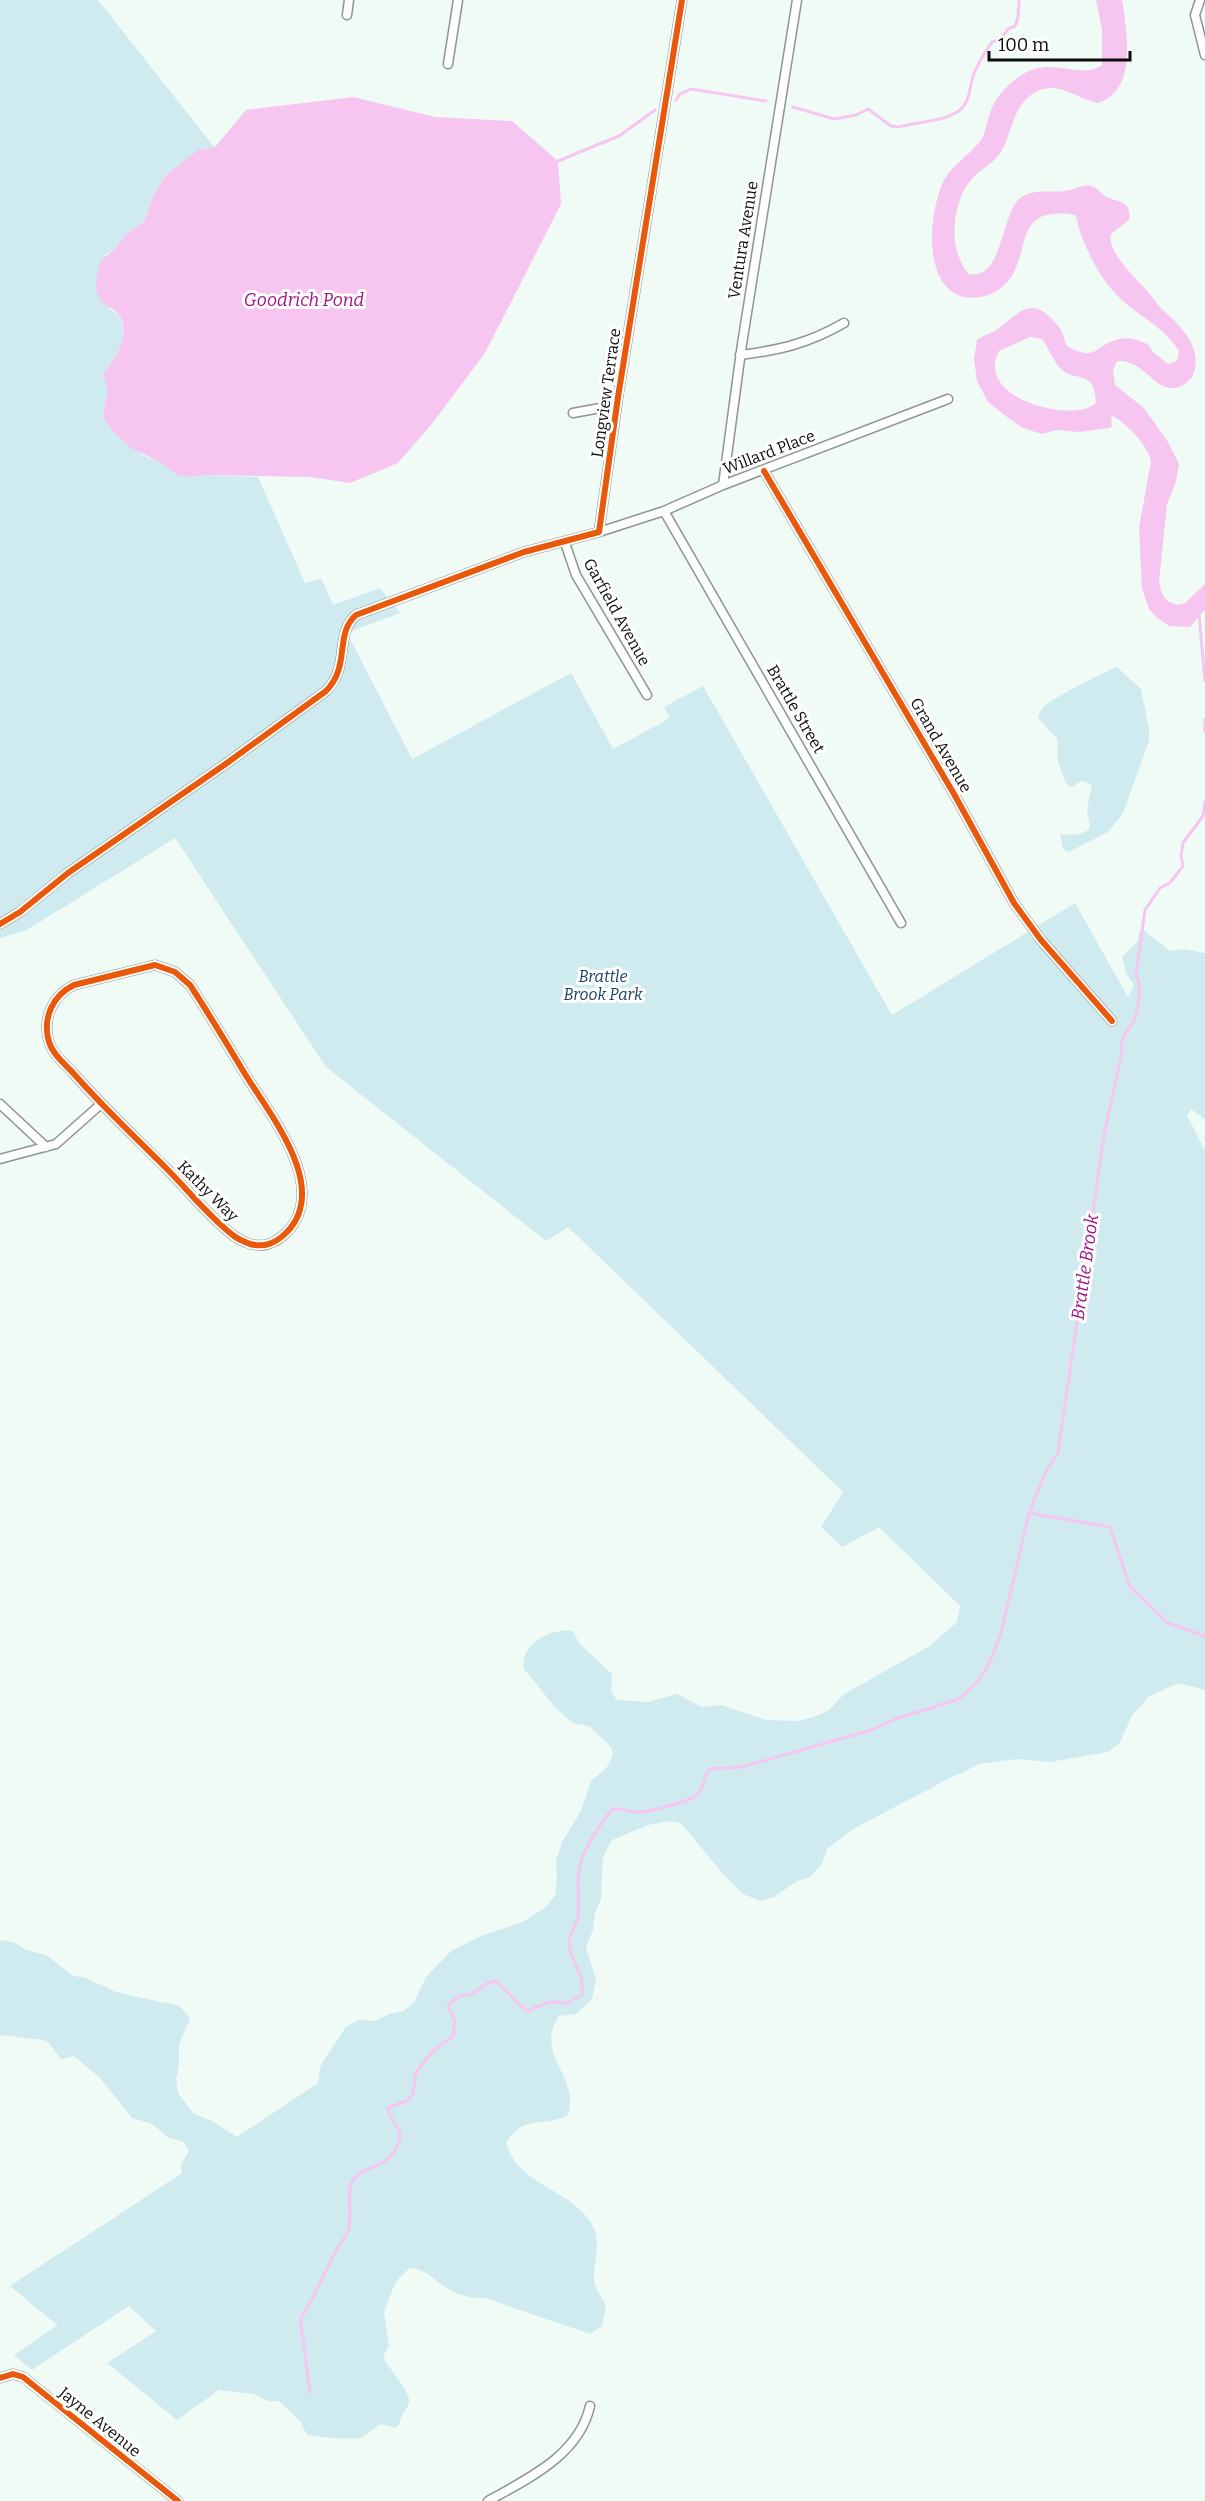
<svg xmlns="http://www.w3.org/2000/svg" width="1205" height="2501" font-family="Bitter,serif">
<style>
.green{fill:#d0ebef}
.water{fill:#f6c6f1;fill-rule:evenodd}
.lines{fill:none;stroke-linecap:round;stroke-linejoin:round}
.stream{stroke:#f6c6f1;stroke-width:3}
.minor-casing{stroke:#8f9491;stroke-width:11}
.minor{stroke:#fdfefe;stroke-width:8}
.cycleway-casing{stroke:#fff;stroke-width:10}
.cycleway{stroke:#e8590c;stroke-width:6}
.labels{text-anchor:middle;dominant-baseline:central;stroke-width:6;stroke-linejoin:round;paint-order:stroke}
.street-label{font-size:16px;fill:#0c0c0c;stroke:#fff}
.park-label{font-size:16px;font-style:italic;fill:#1b3e65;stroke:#fff}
.water-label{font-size:18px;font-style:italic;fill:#a11388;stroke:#fff}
</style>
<rect width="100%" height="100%" fill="#f0fbf6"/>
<path class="green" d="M0 0H98L215 148H206L166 175 154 194 144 222 127 233 115 249 105 255 109 309 119 315C129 334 118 359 103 373L108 392 104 408 142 455 160 462 171 470 189 477 206 475 258 477 305 583 321 578 333 605 380 588 400 613 347 633 412 759 571 673 613 749 670 718 664 707 703 686 892 1015 1075 903 1128 997 1134 985 1126 973 1122 957 1138 941 1139 931H1145L1170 951 1183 949 1205 953V1119L1191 1109 1187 1115 1205 1151V1690L1179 1683 1149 1696 1132 1716 1119 1744 1108 1752 1050 1762 1017 1759 980 1764 950 1778 855 1828 827 1849 822 1864 809 1878 797 1881 774 1897 760 1901 743 1894 724 1875 681 1823 670 1821 648 1825 612 1840 603 1857 601 1899 595 1913 593 1930 586 1947 596 1979 592 1999 576 2014 559 2016C533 2054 581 2077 568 2115 541 2129 524 2113 506 2143 518 2187 574 2188 594 2228 601 2243 593 2266 594 2279 595 2289 601 2297 606 2305L602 2326 590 2334 485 2298C474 2298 462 2297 452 2291 437 2284 428 2269 410 2268L400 2277 394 2286 384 2312 389 2345 383 2357C388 2368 412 2393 409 2403 406 2411 400 2415 399 2425L395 2428 381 2424C374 2428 367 2434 360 2438 354 2440 315 2437 307 2435L300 2421 279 2401H268L254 2394 219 2390 177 2420 107 2363 156 2331 129 2306 32 2370 14 2355 57 2325 10 2286 182 2173 181 2165 189 2151 184 2142 169 2138 152 2124 132 2118 100 2078 74 2056 61 2059 48 2042 43 2040 0 2035V1940L13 1942 26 1950 46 1955 74 1976 86 1978 116 1992 165 2003C175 2002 186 2010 190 2019L179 2044V2065L176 2079 178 2093 194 2114 212 2121 237 2137 318 2083 320 2067 345 2028 358 2020 375 2021 389 2014 404 2011 414 2002 426 1977 451 1951 479 1937 525 1921 547 1906 555 1895 557 1881 556 1861 562 1842 581 1811 591 1781 607 1767 613 1755 611 1747 589 1726 576 1724 570 1721 555 1707 524 1669C519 1644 552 1627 573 1631L579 1643 612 1674 611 1692 617 1700 648 1702 677 1694 702 1707 721 1705 766 1720 799 1721 816 1716 828 1711 844 1694 928 1647 957 1622 960 1606 879 1527 842 1547 821 1527 843 1492 568 1227 546 1241 326 1067 175 838 27 930 0 938Z
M1117 667 1141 689 1149 729V741L1123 813 1108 832 1069 852 1063 849 1060 834C1071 835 1082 836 1090 828L1087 810 1092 784 1081 781 1072 787 1066 784 1058 762 1057 739 1038 718C1039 715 1040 712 1042 709 1048 700 1104 672 1117 667Z"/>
<path class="water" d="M1096 0H1122L1123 5C1127 36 1137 90 1098 103 1078 100 1059 81 1038 91 1013 102 1013 131 1001 152 993 164 980 169 971 180 952 202 947 251 969 274 1002 281 1001 216 1019 199 1032 188 1050 193 1065 191 1074 190 1082 184 1092 186 1098 188 1101 194 1107 197 1117 202 1133 201 1129 220L1111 234C1106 252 1138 280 1149 293 1154 299 1158 306 1164 311 1182 327 1205 350 1192 377 1187 383 1181 388 1173 388 1153 389 1143 359 1117 361L1113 370 1115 385 1144 408 1168 442 1179 464 1176 482 1167 504 1159 582C1161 594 1165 603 1179 605L1185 603 1205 584V610L1190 627 1169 626 1156 617 1149 609 1142 589 1139 528 1151 461C1148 445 1126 423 1111 415L1112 426 1110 428 1079 432 1057 430 1042 434 1023 428 1007 417 988 402 977 381 974 359 977 340C982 336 987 335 993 332 1019 315 1030 291 1058 326 1070 340 1056 346 1085 353 1099 357 1112 325 1149 345L1153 352 1168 364 1177 361 1179 351C1160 322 1135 316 1114 292 1099 276 1088 253 1080 232 1078 226 1078 221 1075 215 1003 203 1039 267 995 292 987 297 973 299 964 297 921 286 929 210 944 180 953 164 970 155 981 140 985 134 986 126 988 119 993 100 1004 87 1020 76 1051 54 1079 81 1102 65V29ZM1030 337 1042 339C1049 348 1052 359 1059 367 1074 384 1095 367 1096 403 1075 424 973 399 999 351Z
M353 97 435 117 512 121 558 161 561 204 485 353 431 425 398 463 350 483 309 477 206 475 189 477 178 475 160 462 131 448 114 433 104 418V408L108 392 103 373C116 361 131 332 119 315 112 305 102 308 97 292 94 283 99 269 101 260L115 249 127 233 144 222 154 194 166 175 198 150 215 147 246 110Z"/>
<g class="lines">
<path class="stream" d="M676 100 680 94 691 89 766 101
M793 107 834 119 856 115 868 109 891 126 898 127C916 122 941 122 957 112 973 102 968 83 976 69 981 59 986 50 992 42L1001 39 1008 29 1015 26 1018 18 1019 0
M558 161 619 136 655 110
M1199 614 1205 681
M1205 719V731
M1029 1513 1110 1527 1130 1587 1168 1623 1205 1636
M310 2392 301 2324 302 2316C315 2296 324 2273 336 2251 340 2245 345 2238 348 2231 353 2217 346 2192 352 2182 362 2164 388 2171 399 2142 404 2128 388 2120 388 2108L408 2100 413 2094 416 2072 433 2051 453 2036 455 2020 448 2007 451 2002 460 1996 472 1994 488 1983 495 1981C508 1990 515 2002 527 2011L549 2002 567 2003 582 1995C585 1971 569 1961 569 1942 570 1934 577 1924 578 1916 580 1899 576 1881 580 1865 583 1849 602 1821 613 1809 622 1808 627 1811 636 1812 645 1813 692 1801 698 1794 705 1786 703 1777 709 1769L742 1767 872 1730 895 1719 956 1700 967 1692 979 1680 990 1662 1001 1633 1029 1513 1046 1471 1058 1453 1104 1135 1122 1052C1118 1037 1130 1030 1135 1018 1139 1005 1142 986 1136 975L1145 910 1160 888 1170 883 1183 866 1181 856 1183 843 1203 816 1205 802"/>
<g class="minor-casing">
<path id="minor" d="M1200 0 1195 15 1205 55
M347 15 349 0
M448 64 458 0
M740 355C781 350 809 343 844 323
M573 413 617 405
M764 471 954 794 1014 903 1041 940 1112 1021
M723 485 742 344 797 0
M664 511 901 923
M599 532 664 511 723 485 948 399
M565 543 576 575 647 695
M0 924 20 912 68 873 227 763 326 691C351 666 334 634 356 615L524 552 599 532 618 397 682 0
M155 965 175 972 190 985C209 1014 227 1044 245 1074 270 1115 330 1187 287 1232 276 1243 265 1248 250 1244 245 1242 238 1239 234 1236 209 1217 188 1190 166 1168 135 1137 103 1107 74 1074 65 1064 53 1055 49 1042 42 1018 53 995 74 985Z
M0 1104 46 1147
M0 1159 56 1144 101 1104
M0 2378 13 2374 23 2377 178 2501
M488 2501C529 2478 579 2455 590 2406"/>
</g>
<use href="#minor" class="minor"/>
<g class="cycleway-casing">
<path id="cycleway" d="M764 471 954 794 1014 903 1041 940 1112 1021
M0 924 20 912 68 873 227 763 326 691C351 666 334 634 356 615L524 552 599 532 618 397 682 0
M155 965 175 972 190 985C209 1014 227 1044 245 1074 270 1115 330 1187 287 1232 276 1243 265 1248 250 1244 245 1242 238 1239 234 1236 209 1217 188 1190 166 1168 135 1137 103 1107 74 1074 65 1064 53 1055 49 1042 42 1018 53 995 74 985Z
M0 2378 13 2374 23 2377 178 2501"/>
</g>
<use href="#cycleway" class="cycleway"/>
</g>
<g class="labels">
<g class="street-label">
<text transform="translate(743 240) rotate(-81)">Ventura Avenue</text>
<text transform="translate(606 393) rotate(-82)">Longview Terrace</text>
<text transform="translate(769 452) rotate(-21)">Willard Place</text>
<text transform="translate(617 612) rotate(61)">Garfield Avenue</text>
<text transform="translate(796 709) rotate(60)">Brattle Street</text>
<text transform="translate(941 745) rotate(60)">Grand Avenue</text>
<text transform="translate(208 1191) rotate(45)">Kathy Way</text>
<text transform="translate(100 2422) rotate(39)">Jayne Avenue</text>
</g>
<g class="park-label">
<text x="603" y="976">Brattle<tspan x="603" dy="18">Brook Park</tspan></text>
</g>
<g class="water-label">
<text x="304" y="300">Goodrich Pond</text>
<text transform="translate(1085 1267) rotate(-82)">Brattle Brook</text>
</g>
</g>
<path d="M989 51v9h141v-9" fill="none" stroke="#0c0c0c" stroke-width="3"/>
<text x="998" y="51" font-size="18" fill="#0c0c0c" stroke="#ffffff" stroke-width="4.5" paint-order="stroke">100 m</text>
</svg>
